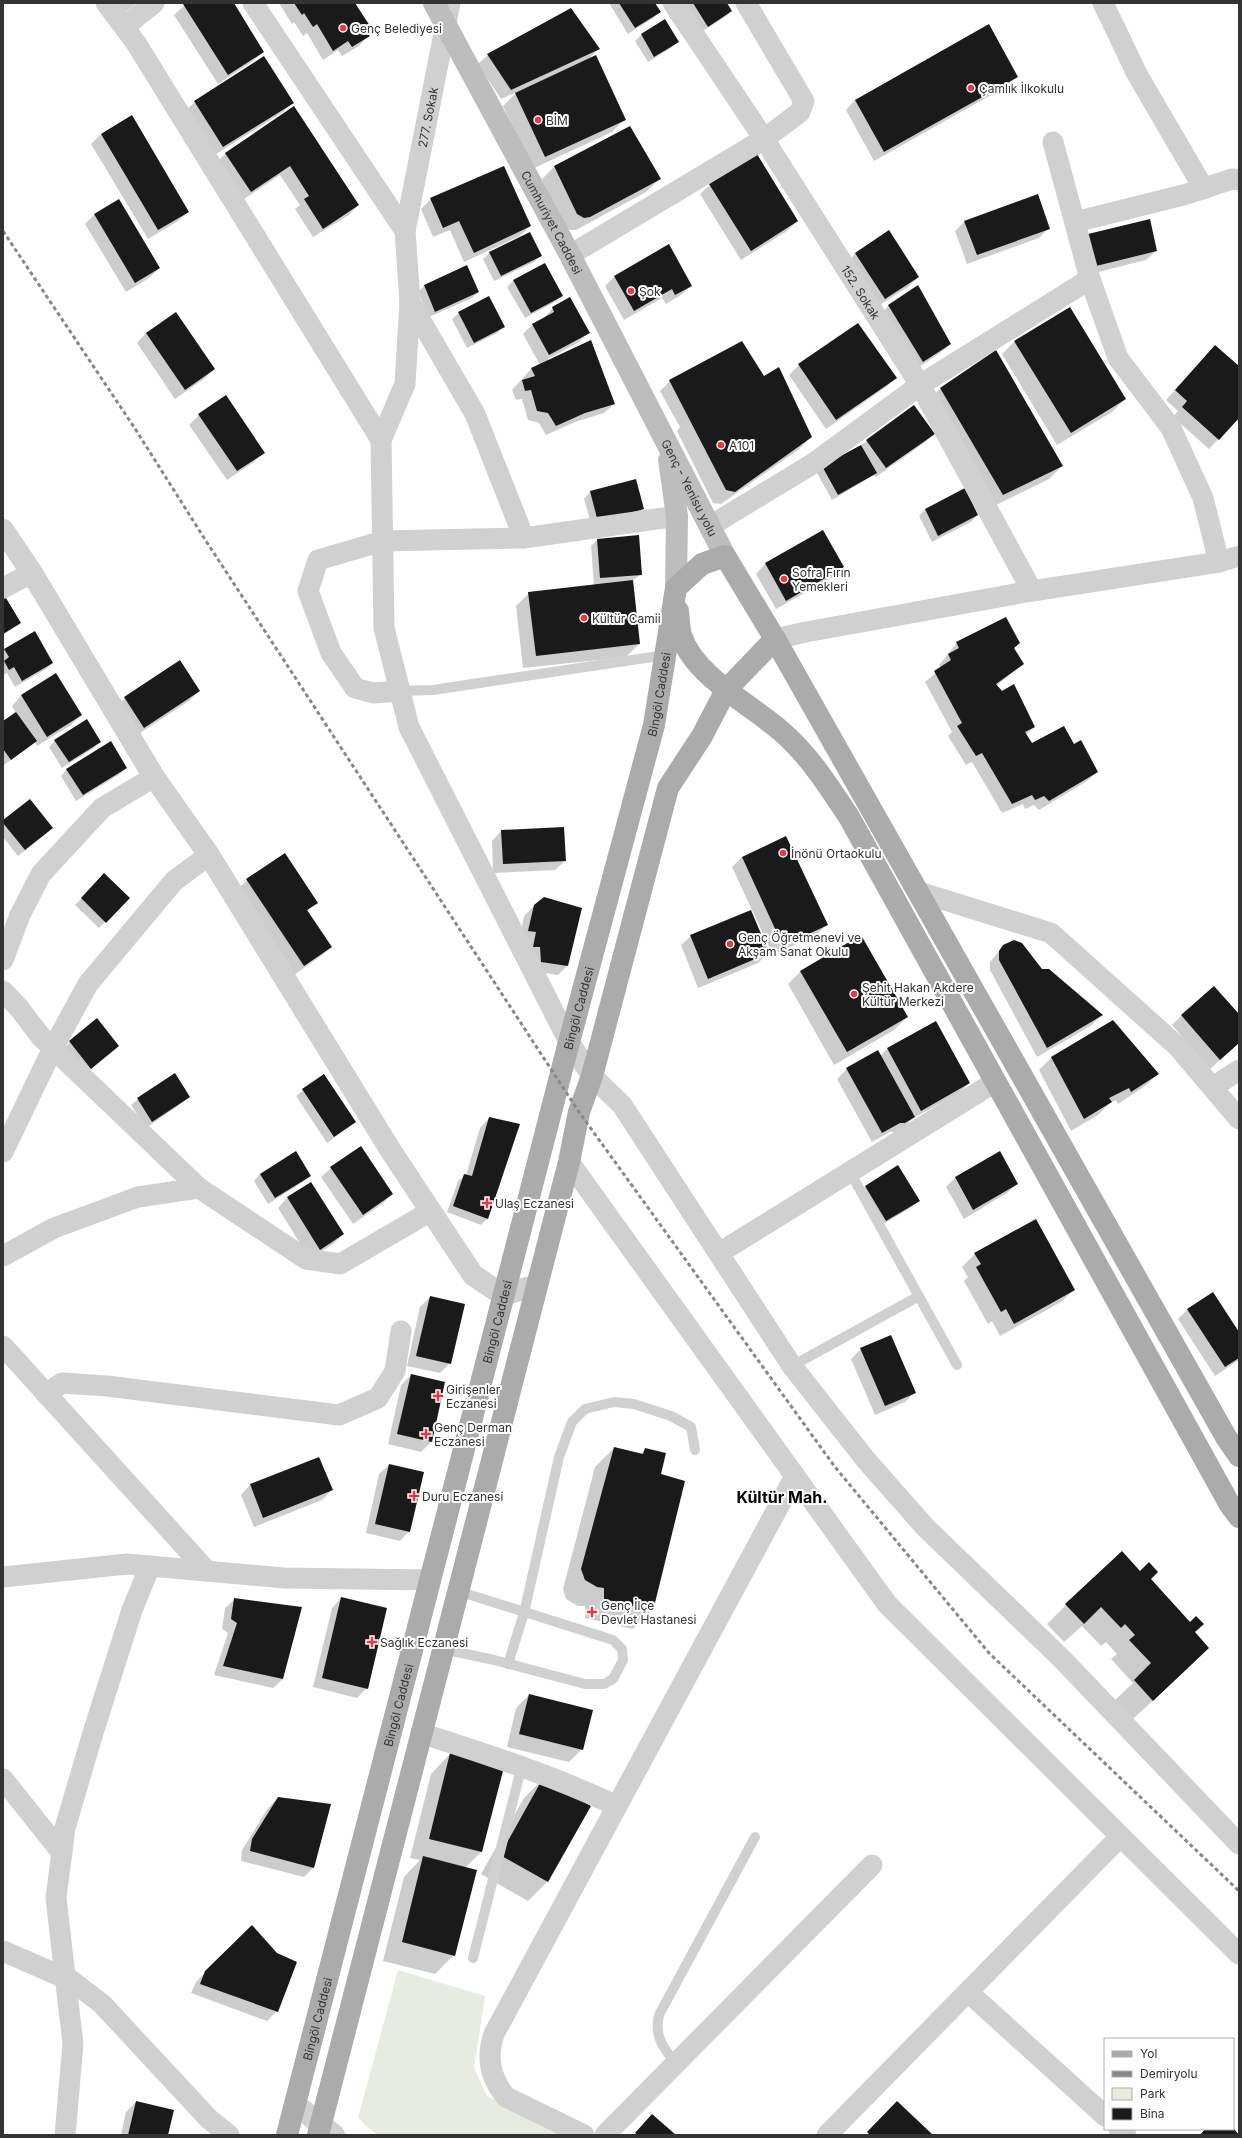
<svg xmlns="http://www.w3.org/2000/svg" width="1242" height="2138" font-family="Inter,sans-serif">
<style>
.green{fill:#e6ecdf}
.shadow{fill:#0003}
.building{fill:#1a1a1a}
.lines{fill:none;stroke-linecap:round;stroke-linejoin:round}
.service{stroke:#d0d0d0;stroke-width:10}
.minor{stroke:#d0d0d0;stroke-width:21}
.tertiary{stroke:#d0d0d0;stroke-width:22}
.secondary{stroke:#bdbdbd;stroke-width:22}
.primary{stroke:#ababab;stroke-width:22}
.rail{stroke:#888;stroke-width:3;stroke-dasharray:4 3;stroke-linecap:butt}
.poi-dot{fill:#e63946;stroke:#fff;stroke-width:1.5}
.labels{text-anchor:middle;dominant-baseline:central;stroke-width:4;stroke-linejoin:round;paint-order:stroke}
.poi-label{font-size:12px;fill:#333;stroke:#fff;text-anchor:start}
.street-label{font-size:12px;fill:#333;stroke:#fff}
.district-label{font-size:16px;font-weight:bold;fill:#000;stroke:#fff}
</style>
<rect width="100%" height="100%" fill="#fff"/>
<path class="green" d="M398 1970 485 1996 474 2068 487 2096 567 2135H377L358 2118Z"/>
<path class="shadow" d="M109 3H137L119 17Z
M187 3H233L263 52 253 61 218 84 174 15Z
M279 3H354L369 26 365 30 368 36 359 46 342 56 338 50 323 60 307 33 303 36 294 22 292 24Z
M609 3H654L659 12 653 18 628 34Z
M685 3H726L731 11 725 17 701 32Z
M641 35 677 42 671 48 648 62 635 41Z
M598 49 588 60 625 119 612 132 532 169 503 106 517 92 501 99 478 64 488 55Z
M1017 76 1007 86 874 161 846 110 855 100Z
M195 102 292 103 283 112 213 156 185 111Z
M294 107 358 205 349 215 313 237 295 209 300 205 280 175 241 201 216 163 225 154Z
M131 116 188 212 178 221 148 239 91 144 101 134Z
M555 166 659 179 646 192 576 230H570L564 227 542 179Z
M710 185 797 221 787 231 741 260 700 194Z
M431 199 530 226 520 236 464 262 450 230 433 237 421 209Z
M118 200 159 268 149 278 126 292 85 224 94 215Z
M965 221 1049 228 1039 238 967 264 955 231Z
M1079 245 1156 251 1146 260 1086 275Z
M490 253 540 256 534 262 494 281 483 259Z
M856 253 918 277 908 287 875 308 846 263Z
M467 267 478 292 472 298 429 317 418 292 424 286Z
M615 276 691 285 681 295 666 304 662 298 624 320 605 286Z
M514 280 562 295 555 302 525 318 507 287Z
M918 286 950 344 940 353 913 371 879 316 888 306Z
M553 308 588 333 579 342 548 359 549 361 614 404 604 413 575 422 546 435 539 423 528 420 522 399 516 400 512 390 531 369 540 365 523 334 532 325 543 319Z
M175 313 214 369 204 379 175 399 137 343 146 333Z
M459 313 503 327 497 333 467 348 452 319Z
M1015 341 1125 399 1112 412 1057 445 1002 354Z
M1215 346 1239 367V423L1236 420 1209 449 1173 417 1178 411 1166 400Z
M996 352 1062 466 1049 479 990 508 927 401 940 389Z
M799 365 896 378 886 387 826 429 789 375Z
M762 376 811 437 798 450 721 504 713 503 677 431 680 427 660 391 670 381Z
M914 406 933 434 924 443 876 477 874 475 832 500 817 473 823 467 860 446Z
M199 415 263 453 254 462 227 480 189 425Z
M635 480 643 509 637 515 592 527 584 499 590 492Z
M925 509 977 515 971 522 932 542 919 516Z
M823 531 843 567 833 577 776 609 756 574 765 564Z
M597 540 641 574 632 581 639 644 626 657 523 668 516 606 529 593 594 586 591 546Z
M3 601 20 623 3 635Z
M957 643 1013 649 1023 664 996 686 1034 727 1026 735 1031 744 1073 746 1097 772 1087 781 1039 810 1034 805 1025 809 1023 804 1002 813 972 762 966 765 948 736 952 732 925 682 941 668 939 665Z
M5 649 52 663 46 669 15 687 7 673 3 675V651Z
M55 675 81 715 71 725 37 746 35 742 4 765 3 723 16 713 12 706 21 696Z
M199 691 189 701 134 737 115 708 125 698Z
M55 741H100L94 748 62 768 49 747Z
M126 768 120 774 76 801 61 776 67 769Z
M3 821 45 834 18 856 3 837Z
M501 831 565 861 555 870 493 873 492 841Z
M284 855 316 902 307 912 330 947 321 956 294 975 237 890 247 880Z
M742 857 826 925 817 934 773 955 732 867Z
M104 875 128 898 99 928 75 905Z
M534 906 567 966 558 975 532 971 519 941 524 916Z
M691 936 768 953 758 963 698 988 681 945Z
M1003 946 1041 970 1101 1015 1092 1025 1037 1057 990 970V962Z
M801 971 907 1017 894 1030 834 1065 788 984Z
M1182 1015 1239 1016V1043L1210 1069 1172 1025Z
M935 1022 969 1083 959 1093 912 1119 904 1127 895 1132H890L872 1142 837 1079 847 1069 880 1056 887 1049Z
M70 1042 118 1046 84 1074 64 1048Z
M1052 1057 1158 1074 1145 1086 1118 1104 1116 1100 1110 1103 1098 1115 1071 1131 1039 1070Z
M174 1075 189 1097 182 1103 146 1128 131 1105 138 1099Z
M324 1075 355 1122 327 1143 296 1096Z
M489 1118 518 1125 499 1187 487 1219 481 1225 447 1212 458 1181 466 1175 480 1128Z
M295 1152 310 1176 303 1182 268 1204 254 1181 260 1174Z
M999 1152 1017 1184 1007 1193 964 1219 946 1187 955 1178Z
M331 1168 392 1194 382 1204 353 1224 321 1177Z
M311 1183 343 1234 333 1244 310 1259 278 1208 287 1198Z
M866 1186 918 1201 912 1207 880 1226 859 1193Z
M975 1254 1074 1290 1061 1302 1000 1336 992 1321 988 1324 964 1281 968 1277 962 1267Z
M430 1297 450 1363 440 1373 407 1366 420 1307Z
M1188 1309 1239 1334V1360L1215 1376 1178 1319Z
M861 1349 915 1392 905 1402 875 1415 851 1359Z
M411 1375 444 1383 431 1442 421 1452 388 1444 401 1385Z
M614 1448 640 1455 645 1449 660 1475 652 1610 633 1629 585 1618V1606H578L566 1599 563 1589 595 1467Z
M389 1465 409 1531 400 1541 366 1533 379 1474Z
M250 1485 332 1490 322 1500 254 1527 241 1495Z
M1140 1572 1149 1579 1194 1633 1189 1667 1133 1719 1115 1700 1133 1683 1111 1659 1117 1654 1106 1642 1101 1646 1082 1626 1064 1642 1047 1624 1066 1605Z
M341 1598 367 1688 357 1698 313 1687 332 1608Z
M235 1599 283 1679 273 1688 214 1675 228 1633 222 1629 225 1608Z
M529 1695 582 1749 569 1762 507 1747 516 1708Z
M450 1754 502 1768 481 1852 465 1868 454 1955 435 1974 383 1961 404 1877 420 1860 410 1858 431 1774Z
M543 1779 590 1806 547 1882 528 1901 481 1874 524 1798Z
M278 1798 313 1868 304 1877 241 1861 242 1850 268 1808Z
M251 1926 277 2011 267 2021 191 1993 196 1982Z
M136 2102 167 2135H121L126 2112Z"/>
<path class="building" d="M185 3H234L264 52 228 75 183 4Z
M294 3H355L370 26 365 29 370 36 352 47 348 41 333 51 317 24 313 27 304 13 302 15Z
M619 3H655L661 12 635 28Z
M693 3H727L732 11 708 27Z
M571 8 600 49 511 90 487 54Z
M665 19 679 42 654 57 641 34Z
M989 24 1018 77 884 152 855 100Z
M596 55 626 120 545 157 515 93Z
M264 56 294 103 223 147 194 101Z
M294 106 359 205 323 229 304 199 309 196 290 166 251 192 225 153Z
M132 115 189 212 158 230 101 134Z
M630 126 661 179 590 217 584 218 577 214 554 166Z
M757 154 798 221 751 251 709 184Z
M504 166 531 226 474 253 459 221 443 228 430 198Z
M1038 194 1050 229 977 255 964 221Z
M119 199 160 268 135 283 94 214Z
M1150 219 1157 251 1096 266 1088 234Z
M889 230 919 277 885 299 855 253Z
M530 232 542 256 501 276 489 252Z
M669 244 692 286 675 295 672 289 634 311 614 276Z
M545 263 563 296 531 313 513 280Z
M467 265 479 292 435 312 424 285Z
M918 285 951 344 923 362 888 305Z
M489 296 505 327 474 343 458 312Z
M570 297 590 333 549 355 532 324 554 312 552 307Z
M1070 307 1126 399 1071 433 1014 341Z
M176 312 215 369 185 390 146 333Z
M858 323 897 378 836 420 798 364Z
M591 340 615 404 585 413 556 426 548 413 537 411 531 390 525 391 522 380 535 376 531 368Z
M742 341 764 376 779 367 812 437 735 492 726 490 669 380Z
M1215 345 1239 366V418L1219 440 1182 407 1187 401 1175 390Z
M996 350 1063 466 1003 495 940 388Z
M226 395 265 453 237 471 198 414Z
M914 405 935 434 886 468 866 440Z
M861 445 877 473 838 495 822 466Z
M636 479 644 509 598 522 590 491Z
M965 488 978 515 938 536 925 509Z
M823 530 844 567 786 601 765 563Z
M639 535 642 575 600 578 597 539Z
M633 580 640 644 536 656 528 592Z
M6 598 21 623 3 634V599Z
M1006 617 1020 643 1014 648 1024 664 996 684 1002 691 1014 684 1035 727 1025 732 1032 743 1064 726 1074 744 1081 740 1098 772 1049 801 1044 796 1035 800 1032 795 1012 804 982 753 976 756 957 726 962 723 934 671 951 660 948 654 959 648 956 642Z
M35 631 53 663 22 681 14 667 9 670 4 661 9 657 4 649Z
M180 660 200 691 144 728 124 697Z
M56 673 82 715 47 737 21 695Z
M16 712 37 741 11 760 3 749V721Z
M87 719 101 742 69 762 54 740Z
M111 741 127 768 83 795 66 769Z
M30 799 53 828 25 850 3 823V820Z
M564 827 566 861 503 864 501 830Z
M786 836 828 925 783 946 742 857Z
M285 853 318 903 307 910 332 947 304 966 246 879Z
M104 873 130 898 106 923 81 898Z
M544 897 582 908 568 966 541 962 540 947H533L536 932 528 931 534 905Z
M751 910 769 953 708 979 690 935Z
M861 935 908 1017 847 1052 800 971Z
M1014 940 1022 943 1042 969H1049L1103 1015 1047 1048 999 960V951L1003 945Z
M1214 986 1239 1014V1043L1220 1060 1181 1015Z
M97 1018 119 1046 91 1069 69 1041Z
M1113 1020 1159 1074 1131 1092 1129 1088 1109 1098 1112 1102 1084 1119 1051 1057Z
M936 1021 970 1083 921 1111 887 1048Z
M878 1050 915 1117 905 1123H900L882 1133 846 1068Z
M175 1073 190 1097 152 1122 137 1098Z
M324 1074 356 1122 334 1137 302 1089Z
M489 1117 520 1124 488 1219 453 1206 464 1174 472 1176Z
M361 1146 393 1194 363 1215 330 1167Z
M296 1151 311 1176 275 1198 260 1174Z
M1000 1151 1018 1184 973 1210 955 1177Z
M898 1165 920 1201 886 1221 865 1186Z
M311 1182 344 1234 320 1250 287 1197Z
M1036 1219 1075 1290 1014 1324 1006 1309 1001 1312 976 1267 981 1264 974 1253Z
M1213 1292 1239 1332V1358L1225 1367 1187 1309Z
M430 1296 465 1304 451 1364 416 1356Z
M891 1335 916 1393 885 1406 860 1348Z
M411 1374 445 1382 432 1442 397 1434Z
M614 1447 643 1454 645 1448 666 1453 661 1474 685 1481 653 1611 604 1599V1588L597 1587 585 1580 581 1569Z
M319 1457 333 1490 263 1518 250 1484Z
M389 1464 424 1472 410 1532 375 1524Z
M1122 1551 1140 1571 1149 1562 1158 1572 1151 1579 1190 1622 1196 1616 1204 1624 1195 1632 1209 1648 1153 1701 1134 1680 1151 1663 1129 1640 1135 1635 1125 1624 1121 1628 1101 1607 1084 1624 1065 1604Z
M341 1597 387 1608 368 1689 322 1678Z
M234 1598 302 1607 283 1679 223 1666 237 1623 231 1619Z
M529 1694 593 1710 583 1750 519 1734Z
M450 1753 504 1767 482 1852 429 1839Z
M543 1778 591 1806 548 1882 500 1855Z
M278 1797 331 1804 314 1868 250 1851 252 1839Z
M423 1856 477 1870 455 1956 402 1942Z
M252 1925 277 1953 297 1962 278 2012 200 1984 205 1971Z
M136 2101 174 2110 168 2135H128Z
M897 2101 933 2135H870L867 2132Z
M652 2114 676 2135H638L635 2133Z
M1205 2129H1234L1239 2135H1200Z"/>
<g class="lines">
<path class="service" d="M400 691 433 690 665 655
M850 1172 957 1365
M792 1366 919 1296
M443 1649 494 1660 585 1684H604L613 1679 623 1660 622 1649 613 1640 458 1591
M508 1664 524 1613 559 1457 572 1422 585 1409 614 1402 634 1404 671 1416 691 1427 695 1450
M473 1958 522 1765
M676 2063C663 2048 654 2036 659 2015L755 1837"/>
<g class="minor">
<path d="M106 3 136 43 381 440"/>
<path d="M253 3 405 231 410 302 405 384 381 440 384 628 409 727 569 1042 592 1076 622 1105 792 1366 866 1460 925 1527 1062 1659 1239 1844"/>
<path id="s1" d="M673 3 764 139 920 385 1032 591"/>
<path d="M1103 3 1137 74 1204 189"/>
<path d="M124 27 154 3"/>
<path d="M1053 142 1090 279 1118 358 1171 428 1203 498 1219 562"/>
<path d="M1075 222 1187 194 1232 179 1239 180"/>
<path id="s2" d="M405 231 450 3"/>
<path d="M570 255 764 139 800 112 804 101 746 3"/>
<path d="M410 302 475 414 524 538"/>
<path d="M710 526 814 463 920 385 1090 279"/>
<path d="M3 588 32 573"/>
<path d="M775 639 806 632 1032 591 1219 562 1239 556"/>
<path d="M400 691 373 693 355 688 331 653 308 591 318 560 383 541 524 538 677 516"/>
<path d="M919 892 1051 933 1178 1047 1239 1119"/>
<path d="M3 960 20 915 41 874 102 808 154 777"/>
<path d="M3 991 19 1008 42 1038 199 1188 306 1259 340 1264 431 1211"/>
<path d="M1213 1087 1239 1070"/>
<path d="M3 1152 53 1048 88 984 174 881 209 855"/>
<path d="M569 1162 887 1604 1239 1954"/>
<path d="M719 1253 995 1082"/>
<path d="M3 1256 54 1228 138 1197 199 1188"/>
<path d="M3 1346 207 1571"/>
<path d="M46 1394 62 1383 107 1386 339 1415 378 1398 395 1371 401 1331"/>
<path d="M3 1577 127 1564 284 1578 430 1580"/>
<path d="M421 1733C489 1755 551 1775 615 1805"/>
<path d="M3 1779 62 1853"/>
<path d="M3 1951 72 1981 102 2004 209 2119 229 2135"/>
<path d="M968 1992 1105 2116"/>
<path d="M1119 2129 1126 2135"/>
<path d="M65 2135 73 2044 56 1898 65 1828 92 1736 132 1610 150 1566"/>
<path d="M584 2135 506 2097C490 2078 486 2057 494 2034L795 1476"/>
<path d="M605 2135 872 1865"/>
<path d="M827 2135 1120 1837"/>
</g>
<path class="tertiary" d="M3 530 32 573 154 777 209 855 391 1151 473 1275 503 1295 537 1285
M295 2104 334 2135"/>
<g class="secondary">
<path id="s3" d="M434 3 570 255 725 556"/>
<path d="M669 460 677 516 676 588"/>
</g>
<g class="primary">
<path d="M678 611C679 619 679 628 681 635 694 676 750 704 781 731 810 756 829 787 849 817L1230 1505 1239 1517"/>
<path id="s4" d="M287 2135 569 1042 654 725 676 588 702 564 725 556 775 639 1226 1437 1239 1456"/>
<path d="M318 2135 569 1162 579 1112 592 1076 668 788 702 736 726 690 775 639"/>
</g>
<path class="rail" d="M3 231 134 427 206 541 579 1112 835 1467 989 1653 1239 1891"/>
</g>
<g class="poi-dot">
<circle cx="343" cy="28" r="4"/>
<circle cx="971" cy="88" r="4"/>
<circle cx="538" cy="120" r="4"/>
<circle cx="631" cy="291" r="4"/>
<circle cx="721" cy="445" r="4"/>
<circle cx="784" cy="579" r="4"/>
<circle cx="584" cy="618" r="4"/>
<circle cx="783" cy="853" r="4"/>
<circle cx="730" cy="944" r="4"/>
<circle cx="854" cy="994" r="4"/>
<path d="M485 1197h4v4h4v4h-4v4h-4v-4h-4v-4h4z"/>
<path d="M436 1390h4v4h4v4h-4v4h-4v-4h-4v-4h4z"/>
<path d="M424 1428h4v4h4v4h-4v4h-4v-4h-4v-4h4z"/>
<path d="M412 1490h4v4h4v4h-4v4h-4v-4h-4v-4h4z"/>
<path d="M590 1606h4v4h4v4h-4v4h-4v-4h-4v-4h4z"/>
<path d="M370 1636h4v4h4v4h-4v4h-4v-4h-4v-4h4z"/>
</g>
<g class="labels">
<g class="poi-label">
<text x="351" y="28">Genç Belediyesi</text>
<text x="979" y="88">Çamlık İlkokulu</text>
<text x="546" y="120">BİM</text>
<text x="639" y="291">Şok</text>
<text x="729" y="445">A101</text>
<text x="792" y="572">Sofra Fırın<tspan x="792" dy="14">Yemekleri</tspan></text>
<text x="592" y="618">Kültür Camii</text>
<text x="791" y="853">İnönü Ortaokulu</text>
<text x="738" y="937">Genç Öğretmenevi ve<tspan x="738" dy="14">Akşam Sanat Okulu</tspan></text>
<text x="862" y="987">Şehit Hakan Akdere<tspan x="862" dy="14">Kültür Merkezi</tspan></text>
<text x="495" y="1203">Ulaş Eczanesi</text>
<text x="446" y="1389">Girişenler<tspan x="446" dy="14">Eczanesi</tspan></text>
<text x="434" y="1427">Genç Derman<tspan x="434" dy="14">Eczanesi</tspan></text>
<text x="422" y="1496">Duru Eczanesi</text>
<text x="601" y="1605">Genç İlçe<tspan x="601" dy="14">Devlet Hastanesi</tspan></text>
<text x="380" y="1642">Sağlık Eczanesi</text>
</g>
<g class="street-label">
<text stroke="none"><textPath href="#s2" startOffset="116">277. Sokak</textPath></text>
<text stroke="none"><textPath href="#s3" startOffset="249">Cumhuriyet Caddesi</textPath></text>
<text stroke="none"><textPath href="#s1" startOffset="345">152. Sokak</textPath></text>
<text stroke="none"><textPath href="#s3" startOffset="548">Genç - Yenisu yolu</textPath></text>
<text stroke="none"><textPath href="#s4" startOffset="1488">Bingöl Caddesi</textPath></text>
<text stroke="none"><textPath href="#s4" startOffset="1164">Bingöl Caddesi</textPath></text>
<text stroke="none"><textPath href="#s4" startOffset="840">Bingöl Caddesi</textPath></text>
<text stroke="none"><textPath href="#s4" startOffset="444">Bingöl Caddesi</textPath></text>
<text stroke="none"><textPath href="#s4" startOffset="120">Bingöl Caddesi</textPath></text>
</g>
<g class="district-label">
<text x="782" y="1497">Kültür Mah.</text>
</g>
</g>
<rect width="1242" height="2138" fill="none" stroke="#333333" stroke-width="8"/>
<rect x="1104" y="2038" width="130" height="92" fill="#ffffff" stroke="#adadad"/>
<rect x="1112" y="2051" width="20" height="6" fill="#ababab" stroke="#adadad"/>
<text x="1140" y="2058" font-size="12" fill="#333333">Yol</text>
<rect x="1112" y="2071" width="20" height="6" fill="#888888" stroke="#adadad"/>
<text x="1140" y="2078" font-size="12" fill="#333333">Demiryolu</text>
<rect x="1112" y="2088" width="20" height="12" fill="#e6ecdf" stroke="#adadad"/>
<text x="1140" y="2098" font-size="12" fill="#333333">Park</text>
<rect x="1112" y="2108" width="20" height="12" fill="#1a1a1a" stroke="#adadad"/>
<text x="1140" y="2118" font-size="12" fill="#333333">Bina</text>
</svg>
